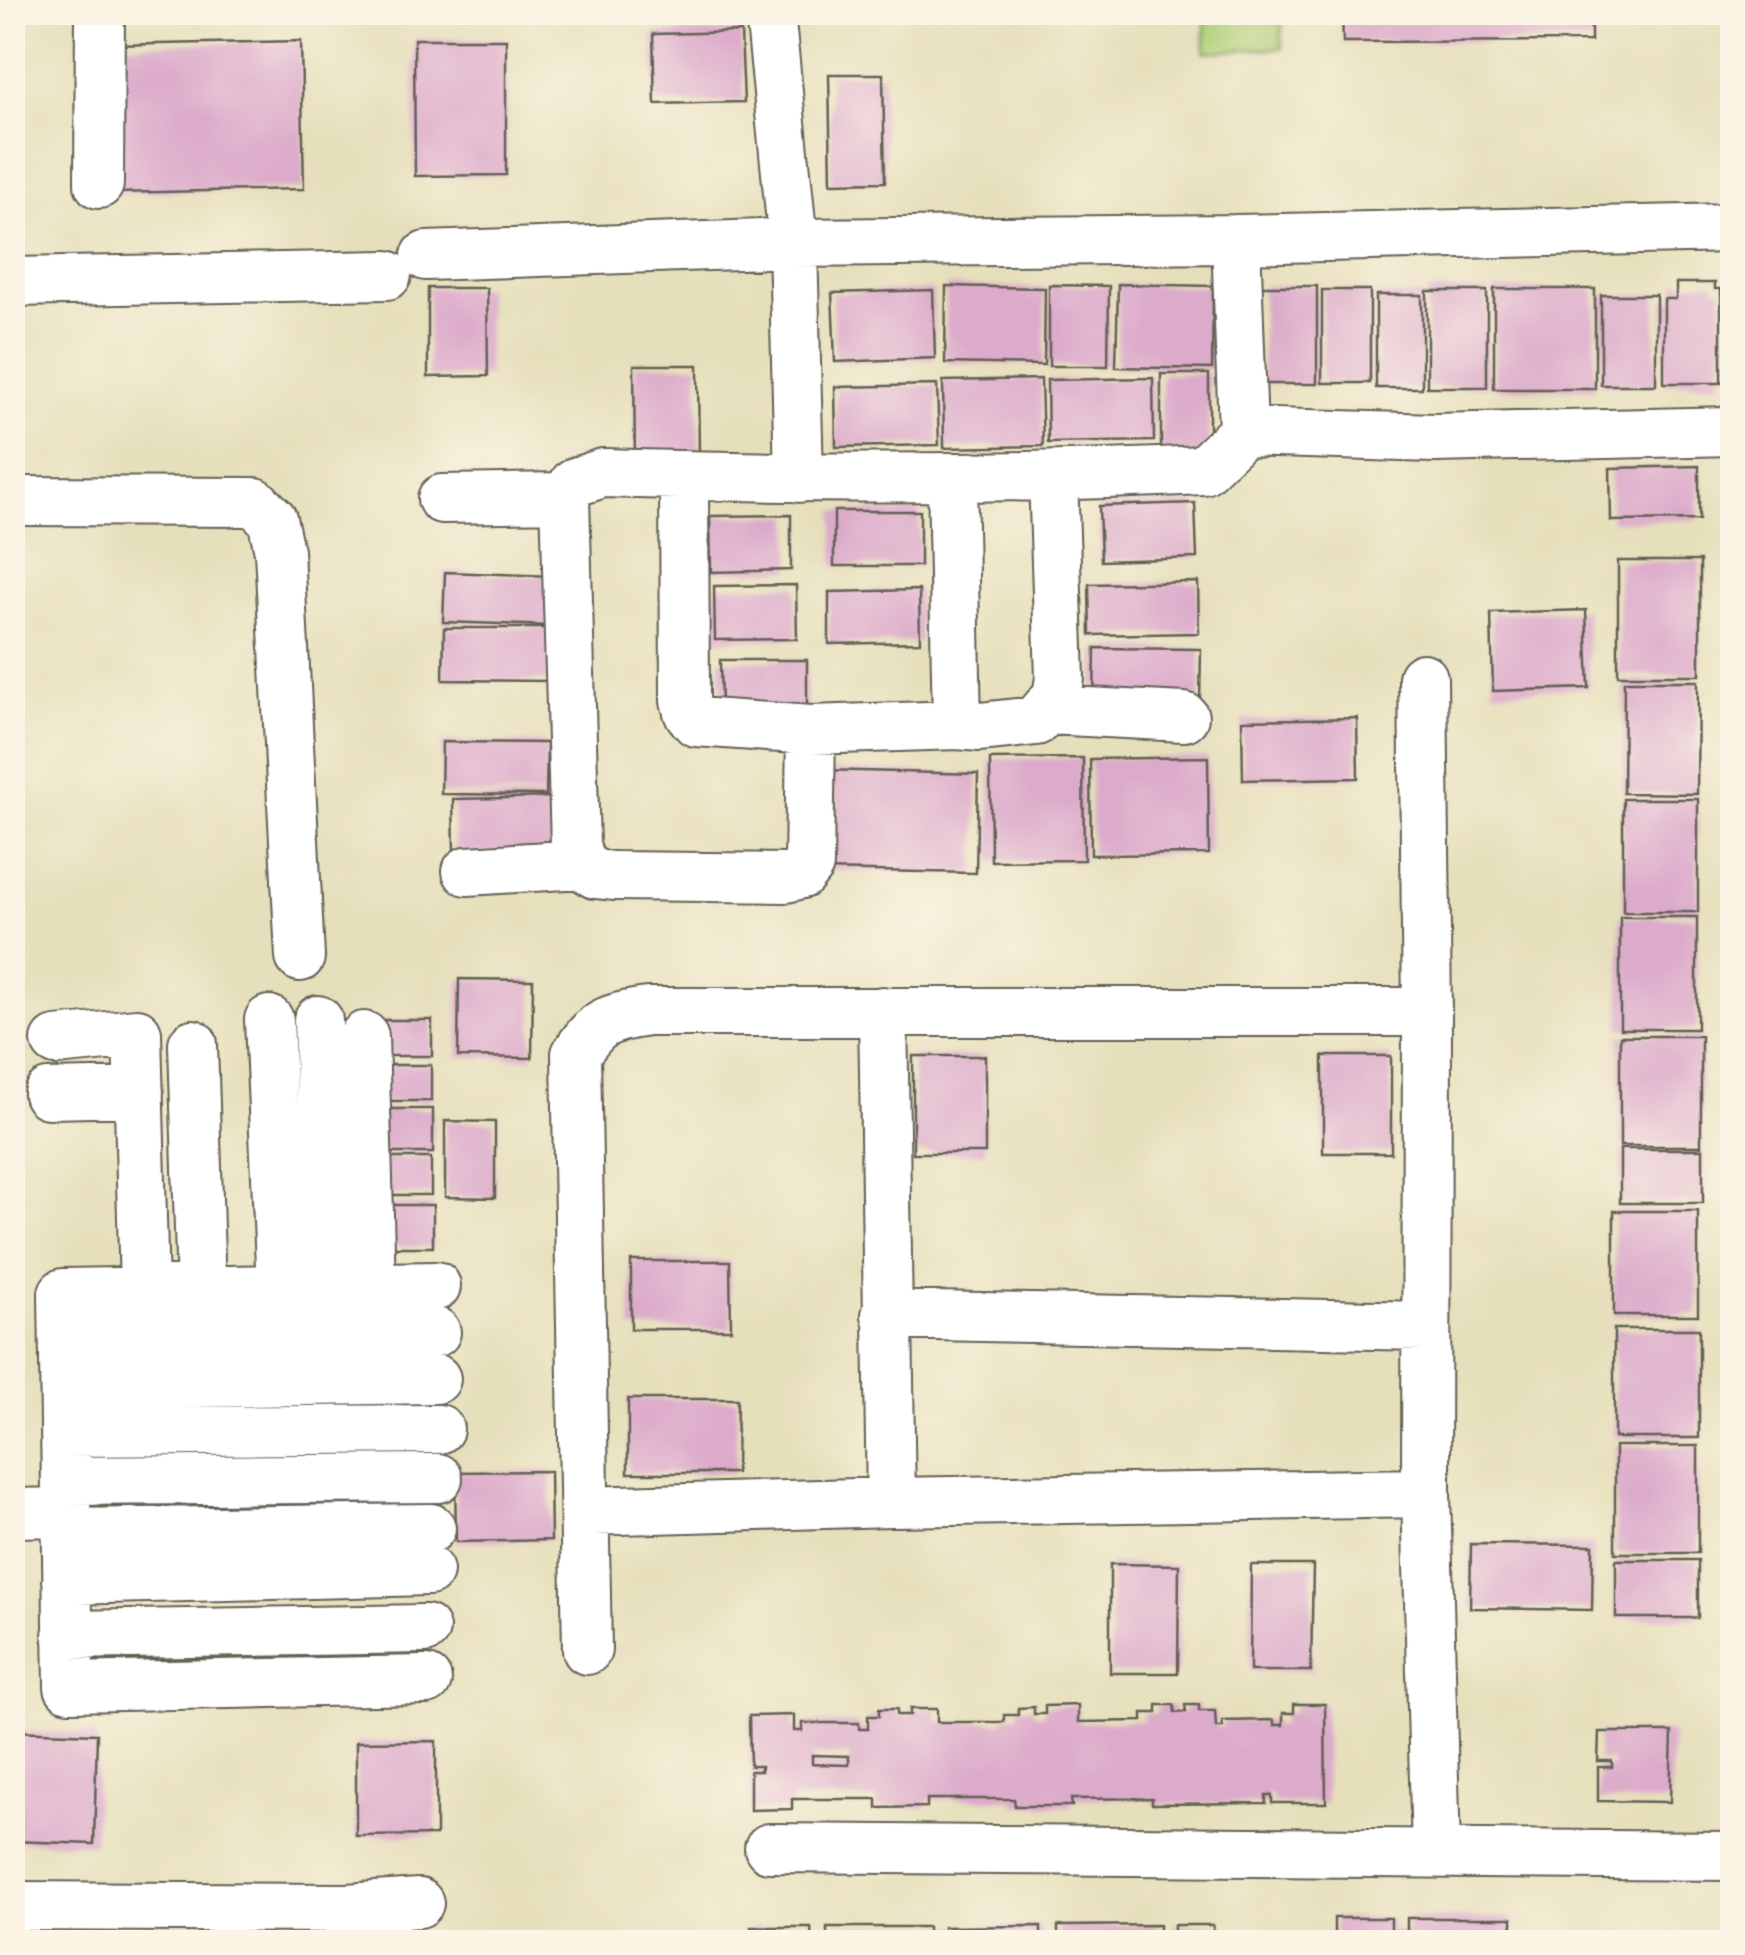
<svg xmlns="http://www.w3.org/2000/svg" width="1745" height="1955" font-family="'Patrick Hand',sans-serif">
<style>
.green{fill:#adcf77;stroke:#64764a;stroke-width:2.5}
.building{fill:#dcaaca;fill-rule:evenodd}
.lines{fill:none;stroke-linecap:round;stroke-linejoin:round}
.minor-casing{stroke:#636054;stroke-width:52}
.minor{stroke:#fff;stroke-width:48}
</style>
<rect width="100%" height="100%" fill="#fcf5e5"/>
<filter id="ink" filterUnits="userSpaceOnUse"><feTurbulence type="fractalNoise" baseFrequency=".01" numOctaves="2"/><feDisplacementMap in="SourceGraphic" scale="20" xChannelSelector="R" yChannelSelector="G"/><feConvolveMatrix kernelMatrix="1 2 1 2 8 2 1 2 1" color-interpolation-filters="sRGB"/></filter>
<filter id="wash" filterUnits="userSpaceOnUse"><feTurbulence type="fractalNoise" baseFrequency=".0048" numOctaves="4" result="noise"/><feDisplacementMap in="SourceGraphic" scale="40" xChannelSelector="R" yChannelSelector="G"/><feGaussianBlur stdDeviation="2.25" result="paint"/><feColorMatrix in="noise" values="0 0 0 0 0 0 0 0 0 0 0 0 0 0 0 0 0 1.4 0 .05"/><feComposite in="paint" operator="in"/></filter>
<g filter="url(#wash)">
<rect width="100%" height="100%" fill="#e6dfbb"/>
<path class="green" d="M1205 13H1281L1282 48 1205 52Z"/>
<g id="blocks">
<path class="building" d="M1342 12H1591V41L1343 42Z
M741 32 744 102 655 104 653 34Z
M414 39H506V175L415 176Z
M301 41 304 189 113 193 110 45Z
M829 74H883L885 182 831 183Z
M1676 283H1715V289H1721V383H1664V299H1676Z
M1118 284 1213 286 1212 369 1116 367Z
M1049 285 1109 286 1108 366H1049Z
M946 286 1045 288 1044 365 945 363Z
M1262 286H1317V384H1262Z
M428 288H487L488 376 428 377Z
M1494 289H1595V389H1494Z
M933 290 935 358 835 362 832 293Z
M1322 290H1370V383H1322Z
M1427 291H1487V387H1427Z
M1376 295H1422V388H1376Z
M1601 295H1656V385H1601Z
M634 365H698L699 462H635Z
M1161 374H1209V454L1161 455Z
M1153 378 1154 441 1048 443 1047 380Z
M1041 379 1043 446 944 448 943 381Z
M937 385 939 445 836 447 835 387Z
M1699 466V520L1611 521 1610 468Z
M1195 503 1197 558 1101 561 1099 506Z
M834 511H920V566H834Z
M791 515V570L711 572 710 516Z
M1618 561H1700V675H1618Z
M445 572 554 576 552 626 443 622Z
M1198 582 1199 633 1090 635 1089 584Z
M796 585 797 639 715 640 714 586Z
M919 590 920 642 829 644V592Z
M1586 610 1589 688 1493 691 1491 613Z
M444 628H550V681L443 680Z
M1095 648 1201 649 1200 703 1094 702Z
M720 660H807V710L721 711Z
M1624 681H1698L1697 794 1623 793Z
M1357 718 1358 778 1243 780 1242 720Z
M442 742 547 743 546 795 441 794Z
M1208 757 1209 854 1091 855 1090 759Z
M1083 758 1084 860 991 861 990 759Z
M821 770 978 774 976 873 819 870Z
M556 797V851L454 853 453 799Z
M1623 799H1698V912H1623Z
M1620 917H1697V1029H1620Z
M459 979 533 980 532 1058 458 1057Z
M377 1020H432V1056H377Z
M1620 1036H1701V1146H1620Z
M913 1056H985V1153H913Z
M1323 1056H1391V1153H1323Z
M376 1065H431V1101H376Z
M375 1109H433V1153H375Z
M445 1121 495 1122V1198L445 1197Z
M1620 1149H1703V1203H1620Z
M375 1158H431V1195H375Z
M377 1205H433V1247H377Z
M1614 1211H1698V1315H1614Z
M631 1261H730L731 1329H631Z
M1614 1329H1699V1438H1614Z
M628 1399H737L736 1473H628Z
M1615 1446H1698V1553H1615Z
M550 1471 551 1540 456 1542 455 1472Z
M1471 1544 1593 1545 1592 1610 1470 1608Z
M1616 1560H1698V1618H1616Z
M1110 1564 1179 1565 1178 1673H1110Z
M1251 1565H1313L1311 1671H1250Z
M1294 1704H1325L1326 1803H1272V1795H1266V1803L1152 1804V1798L1071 1799 1072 1806H1015L1014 1799H927V1807L877 1808V1799H792V1809L750 1810V1771H761V1766H750L749 1716 794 1715V1731H802V1723H859V1729H868V1716H879V1709H897V1715H910V1709H937V1722H1004V1715H1018V1708L1034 1707V1714H1045V1706L1078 1705V1722L1143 1721V1713H1157V1705H1174L1175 1713 1186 1712 1185 1705H1199V1711H1215L1216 1727H1223L1222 1721 1274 1720V1725H1283V1713H1294ZM812 1755 849 1756V1765L812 1764Z
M12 1731 97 1734 94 1844 12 1841Z
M1599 1732H1672L1670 1802 1598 1801V1767H1612V1761H1598Z
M436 1741V1835L356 1836V1742Z
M1334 1918H1391V1931H1407V1918H1512V1942H1334Z
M1159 1925V1938L1174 1937V1925H1213V1942H827V1927H928V1939H943V1927L1041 1926V1938H1058V1926Z
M751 1927H811L812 1942H751Z"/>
</g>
</g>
<g filter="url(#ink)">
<use href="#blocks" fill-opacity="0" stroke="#636054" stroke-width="2.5"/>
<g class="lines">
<g class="minor-casing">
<path id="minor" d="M770 12 793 243 799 478
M99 184 100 12
M1236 239 1243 432
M426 256 793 243 1236 239 1732 228
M12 282 387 275
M684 475 685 700 688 712 696 722 811 730 957 725
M952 478 957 725 980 727 1036 721 1057 696 1060 678 1053 477
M442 499 565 497
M12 501 255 502 272 519 279 551 300 957
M1423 678 1427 1012 1426 1493 1436 1852
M1048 710 1184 717
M581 864 575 846 565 497 575 482 603 473C803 479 1003 480 1203 470L1243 432 1435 438 1732 431
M467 871 581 864 595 874 614 876 786 878 802 874 809 865 811 730
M883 1011 891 1502
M269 1020 281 1288
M318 1020 327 1288
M364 1036 371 1287
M56 1041 137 1033 144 1291
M193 1044 201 1290
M48 1094 139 1092
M886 1315 1424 1326
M64 1339 436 1332
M65 1385 436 1379
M65 1432 439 1429
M66 1481 438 1478
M585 1511 891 1502 1426 1493
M12 1513 66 1512
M66 1533 431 1528
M67 1580 429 1571
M67 1635 425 1629
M587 1650 576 1054C598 1020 608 1018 648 1012H1427
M427 1680 69 1687 63 1293 436 1286
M769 1848 1732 1856
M12 1906 347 1908 419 1903"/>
</g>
<use href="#minor" class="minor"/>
</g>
</g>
<rect width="1745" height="1955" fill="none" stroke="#fcf5e5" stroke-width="50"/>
</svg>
